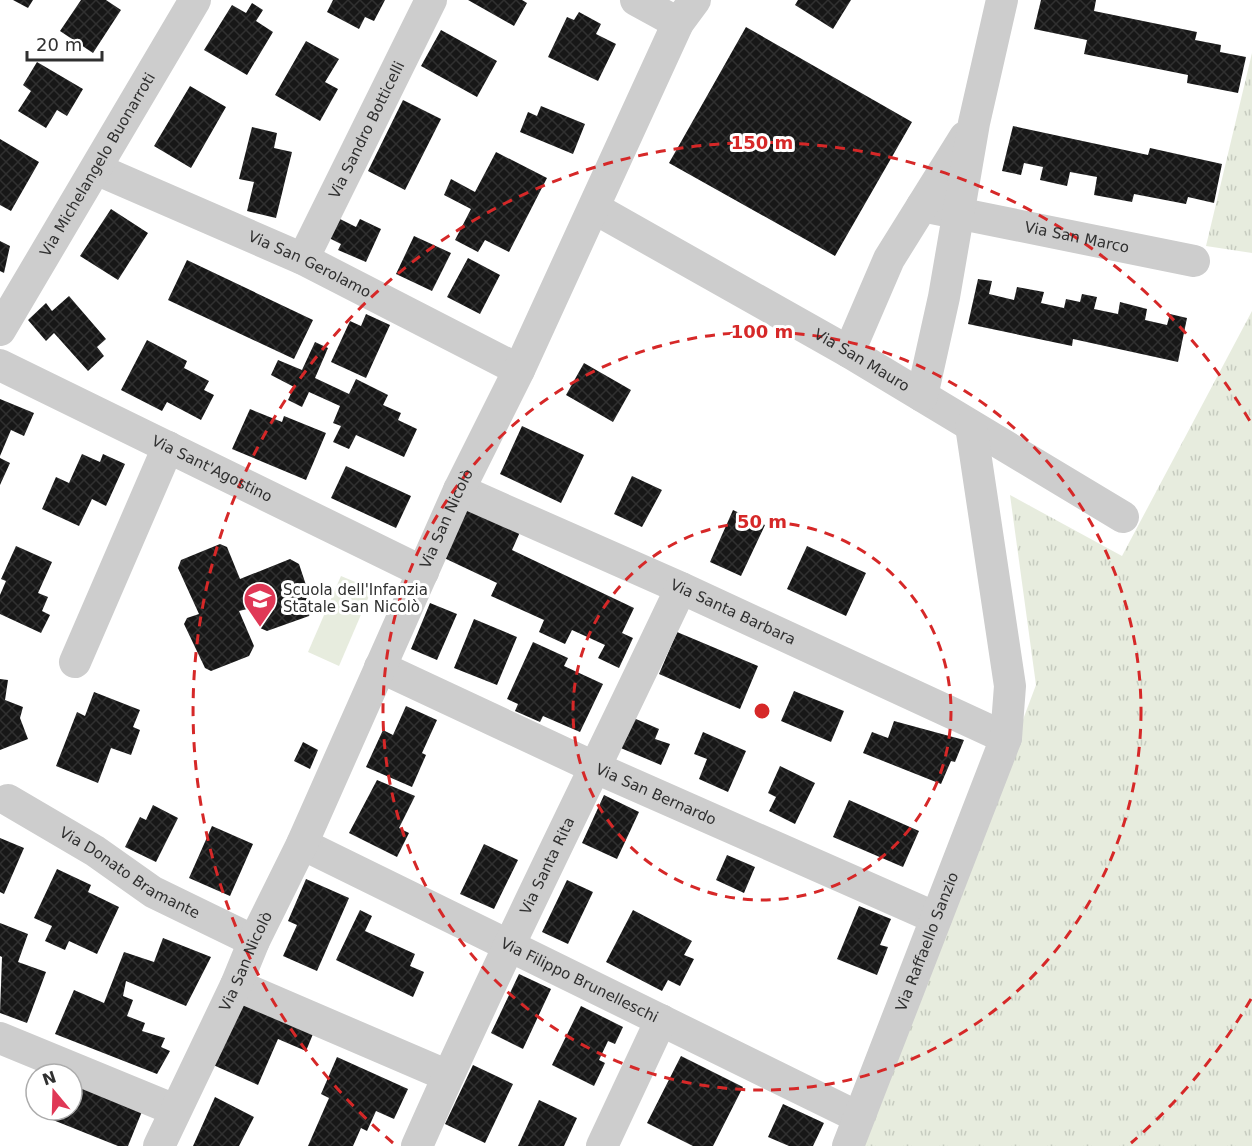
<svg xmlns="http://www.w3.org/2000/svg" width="1252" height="1146" font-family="'DejaVu Sans',sans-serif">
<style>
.grass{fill:url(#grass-tufts)}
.garden{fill:#e7ecde}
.building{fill:url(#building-cross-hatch)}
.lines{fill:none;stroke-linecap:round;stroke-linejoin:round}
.minor{stroke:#cdcdcd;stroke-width:32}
.ring{fill:none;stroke:#d62828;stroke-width:3;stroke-dasharray:10 8}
.labels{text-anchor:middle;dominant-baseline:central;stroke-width:6;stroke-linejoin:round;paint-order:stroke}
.street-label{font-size:15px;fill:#303030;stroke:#fff}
.poi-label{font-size:15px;fill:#303030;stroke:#fff;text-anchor:start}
.centre{fill:#d62828;stroke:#fff;stroke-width:3}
.ring-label{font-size:18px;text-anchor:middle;font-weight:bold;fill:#d62828;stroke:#fff;stroke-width:6;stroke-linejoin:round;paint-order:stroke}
</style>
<defs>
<pattern id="grass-tufts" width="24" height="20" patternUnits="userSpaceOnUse" patternTransform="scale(1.5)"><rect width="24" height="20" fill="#e7ecde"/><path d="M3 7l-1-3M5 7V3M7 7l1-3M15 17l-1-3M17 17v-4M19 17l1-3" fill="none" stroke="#c6cbbf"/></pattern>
<pattern id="building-cross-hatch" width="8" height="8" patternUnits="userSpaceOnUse" patternTransform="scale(1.5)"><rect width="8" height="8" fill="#171717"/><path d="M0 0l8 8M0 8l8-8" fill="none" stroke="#303030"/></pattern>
</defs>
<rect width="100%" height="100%" fill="#fff"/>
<path class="grass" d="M1252 53V253L1206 246Z
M1252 311V1146H863L1036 685 1010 495 1122 556Z"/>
<path class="garden" d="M341 576 372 589 339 666 308 652Z"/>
<path class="building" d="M13 0H33L28 8Z
M81 0H106L121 10 93 53 60 31Z
M333 0H385L374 21 365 17 359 29 327 12Z
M468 0H522L527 3 514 26Z
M798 0H851L833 29 795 5Z
M1041 0H1096L1094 11 1197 32 1195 40 1221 45 1220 52 1246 57 1238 93 1187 83 1188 75 1084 54 1087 40 1034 29Z
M252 3 263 10 256 21 273 32 247 75 204 50 232 5 246 13Z
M579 12 601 24 596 34 616 44 598 81 548 57 567 17 574 20Z
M746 27 912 122 835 256 669 163Z
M441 30 497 61 477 97 421 66Z
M306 41 339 59 325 82 338 89 320 121 275 95Z
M37 62 83 89 67 116 57 110 46 128 18 111 31 91 23 85Z
M190 86 226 107 191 168 154 146Z
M403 100 441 119 405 190 368 171Z
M541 106 585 124 573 154 520 132 528 112 537 116Z
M1013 126 1148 155 1150 148 1222 164 1214 203 1188 197 1186 204 1134 194 1132 202 1094 195 1097 177 1070 172 1067 186 1040 180 1043 167 1024 163 1021 175 1002 171Z
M252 127 277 133 274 148 292 152 276 218 247 211 254 182 239 179Z
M0 139 39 162 11 211 0 205Z
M496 152 547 178 509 252 485 240 478 252 455 240 471 209 444 195 451 179 475 192Z
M111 209 148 233 118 280 80 256Z
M338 218 356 227 360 219 381 229 366 262 338 250 341 244 329 238Z
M414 236 451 253 432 291 396 274Z
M0 241 10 246 4 273 0 271Z
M468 258 500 275 480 314 447 297Z
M187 260 313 320 294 359 168 300Z
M978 279 992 281 989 294 1014 300 1017 287 1044 292 1041 303 1064 308 1066 299 1080 302 1082 294 1097 297 1094 309 1118 314 1120 302 1147 309 1145 320 1167 325 1170 314 1187 318 1178 362 1073 339 1072 346 968 324Z
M69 296 106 339 97 347 104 356 88 371 54 333 46 341 28 320 46 303 52 311Z
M366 314 390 325 366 378 331 362 350 321 361 326Z
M147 340 187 361 184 368 209 381 204 390 214 395 201 420 167 402 162 411 121 390Z
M315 342 328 348 315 378 349 394 356 379 388 395 383 405 401 413 398 420 417 429 404 457 356 435 349 449 333 442 341 426 333 423 340 406 309 392 302 407 288 400 294 387 271 375 278 360 302 370Z
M584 363 631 390 613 422 566 395Z
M0 399 34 413 24 436 11 430 0 456Z
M250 409 282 422 284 416 326 433 306 480 232 449Z
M522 426 584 455 561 503 500 474Z
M82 454 100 462 103 454 125 464 106 506 92 499 79 526 42 509 56 477 69 483Z
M0 458 10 463 0 485Z
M346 466 411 496 396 528 331 498Z
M632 476 662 490 642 527 614 514Z
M466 507 520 532 512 550 634 608 622 633 633 638 619 668 598 658 605 645 572 630 565 644 539 632 544 620 491 596 497 583 442 557Z
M733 510 765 525 741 576 710 562Z
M220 544 227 547 240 579 290 559 299 564 313 606 309 616 267 631 260 628 251 608 239 611 254 646 249 656 211 671 205 668 184 624 187 618 199 614 178 568 181 560Z
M16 546 52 562 38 593 48 597 42 611 50 615 41 633 0 614V595L6 581 1 579Z
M807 546 866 573 846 616 787 589Z
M430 603 457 614 437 660 411 649Z
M474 619 517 637 497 685 454 668Z
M677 632 758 666 740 709 659 674Z
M533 642 568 658 564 666 603 684 580 732 543 716 540 722 515 711 518 704 507 699Z
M0 679 8 680 5 700 23 707 20 718 28 739 0 750Z
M794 691 844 711 831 742 781 721Z
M94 692 140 710 133 727 140 730 131 755 111 748 98 783 56 766 77 712 85 716Z
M406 706 437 720 422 753 426 755 412 787 366 767 383 730 393 735Z
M629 716 659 729 655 739 670 744 661 765 616 746Z
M894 721 964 740 955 762 951 761 941 784 863 753 872 732 888 738Z
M703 732 746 751 728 792 699 779 707 759 694 754Z
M303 742 318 750 310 769 294 761Z
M780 766 815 783 795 824 769 811 776 797 768 793Z
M377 780 415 796 399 828 409 833 397 857 349 833Z
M604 795 639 812 617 859 582 843Z
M849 800 919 831 903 867 833 837Z
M153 805 178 818 156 862 125 847 140 817 146 820Z
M212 826 253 844 230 896 189 878Z
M0 838 24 848 4 894 0 892Z
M484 844 518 860 494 909 460 894Z
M727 855 755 867 744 893 716 880Z
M57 869 91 885 88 892 119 907 97 954 69 941 65 950 45 941 52 926 34 918Z
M306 879 349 898 317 971 283 956 297 925 288 921Z
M567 880 593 892 568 944 542 932Z
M859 906 891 919 880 945 888 947 877 975 837 959Z
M360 910 372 916 365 931 415 954 410 966 424 972 413 997 336 960Z
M633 910 692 941 684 955 694 959 680 986 668 980 662 991 606 962Z
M0 923 28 934 18 962 46 972 27 1023 0 1013 2 957 0 956Z
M163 938 211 957 186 1006 126 981 123 996 133 1000 127 1016 145 1023 142 1031 165 1038 161 1047 170 1051 157 1074 55 1034 74 990 104 1003 124 952 154 962Z
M519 974 551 989 523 1049 491 1033Z
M239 1001 313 1034 306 1051 278 1039 258 1085 211 1064Z
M581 1006 623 1027 615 1044 608 1041 599 1060 605 1063 594 1086 552 1065Z
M681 1056 743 1087 713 1146H693L647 1123Z
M337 1057 408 1089 394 1119 376 1111 367 1131 361 1128 353 1146H308L329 1098 321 1094Z
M473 1065 513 1084 485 1143 445 1124Z
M72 1081 143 1109 128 1146H118L43 1116 46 1110H72Z
M215 1097 254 1117 239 1146H193Z
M539 1100 577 1118 564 1146H518Z
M783 1104 824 1123 813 1146H789L768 1137Z"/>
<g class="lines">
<g class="minor">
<path d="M636 0 678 23"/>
<path id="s1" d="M96 169 303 259 519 370"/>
<path id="s2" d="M922 206 1194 261"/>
<path id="s3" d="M594 208 849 352 1123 517"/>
<path id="s4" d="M303 259 431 0"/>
<path id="s5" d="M0 330 195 0"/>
<path d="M849 352 889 259 965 137"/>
<path id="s6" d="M0 365 423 572"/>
<path d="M922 396 944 297 974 123 1002 0"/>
<path id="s7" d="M459 490 681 588 1006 738"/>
<path d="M75 662 168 447"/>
<path id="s8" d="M380 667 596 768 936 918"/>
<path id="s9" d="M8 800 95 851 153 892 254 941"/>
<path id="s10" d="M302 844 858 1117"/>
<path d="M236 985 448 1076"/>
<path d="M0 1038 175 1110"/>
<path id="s11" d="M159 1146 236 985 254 941 302 844 459 490 519 370 678 23 695 0"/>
<path id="s12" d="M417 1146C500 958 593 774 681 588"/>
<path d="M602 1146 661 1020"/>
<path id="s13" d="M848 1146 1006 738 1010 686 971 426"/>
</g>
</g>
<g class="ring">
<circle cx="762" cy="711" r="189"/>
<circle cx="762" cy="711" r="379"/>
<path d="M1251 999A568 568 0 0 1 1131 1143M393 1143A568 568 0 1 1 1251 423"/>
</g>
<defs>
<g id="school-pin" transform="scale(1.725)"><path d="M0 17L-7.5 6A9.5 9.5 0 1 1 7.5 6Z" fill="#e03856" stroke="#fff"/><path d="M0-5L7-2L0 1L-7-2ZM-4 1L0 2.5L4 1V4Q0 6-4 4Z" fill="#fff"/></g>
</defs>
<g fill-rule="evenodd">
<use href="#school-pin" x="260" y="599"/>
</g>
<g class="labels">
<g class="street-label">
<text stroke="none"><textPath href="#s4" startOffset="144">Via Sandro Botticelli</textPath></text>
<text stroke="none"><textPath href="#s5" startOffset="192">Via Michelangelo Buonarroti</textPath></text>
<text stroke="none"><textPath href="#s2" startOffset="158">Via San Marco</textPath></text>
<text stroke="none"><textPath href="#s1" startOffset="234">Via San Gerolamo</textPath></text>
<text stroke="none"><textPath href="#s3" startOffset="308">Via San Mauro</textPath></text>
<text stroke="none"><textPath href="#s6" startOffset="236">Via Sant'Agostino</textPath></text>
<text stroke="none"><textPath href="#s11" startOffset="690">Via San Nicolò</textPath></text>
<text stroke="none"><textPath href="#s7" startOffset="300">Via Santa Barbara</textPath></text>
<text stroke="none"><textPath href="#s8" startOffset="304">Via San Bernardo</textPath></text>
<text stroke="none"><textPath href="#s12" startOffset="309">Via Santa Rita</textPath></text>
<text stroke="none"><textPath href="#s9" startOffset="142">Via Donato Bramante</textPath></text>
<text stroke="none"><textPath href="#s13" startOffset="219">Via Raffaello Sanzio</textPath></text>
<text stroke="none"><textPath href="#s11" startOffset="204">Via San Nicolò</textPath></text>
<text stroke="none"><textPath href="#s10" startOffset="309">Via Filippo Brunelleschi</textPath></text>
</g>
<g class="poi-label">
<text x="283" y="590">Scuola dell'Infanzia<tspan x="283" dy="17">Statale San Nicolò</tspan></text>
</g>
</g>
<circle cx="762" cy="711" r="9" class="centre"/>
<g class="ring-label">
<text x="762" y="149">150 m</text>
<text x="762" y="338">100 m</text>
<text x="762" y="528">50 m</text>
</g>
<g transform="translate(54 1092) rotate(341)"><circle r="28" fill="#ffffff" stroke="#acacac" stroke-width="1.5"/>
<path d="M0-4.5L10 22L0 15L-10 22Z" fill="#e03856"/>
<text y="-9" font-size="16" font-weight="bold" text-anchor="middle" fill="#303030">N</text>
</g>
<path d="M27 51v9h75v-9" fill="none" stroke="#303030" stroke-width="3"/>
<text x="36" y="51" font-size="18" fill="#303030" stroke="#ffffff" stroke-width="4.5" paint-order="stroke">20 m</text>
</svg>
